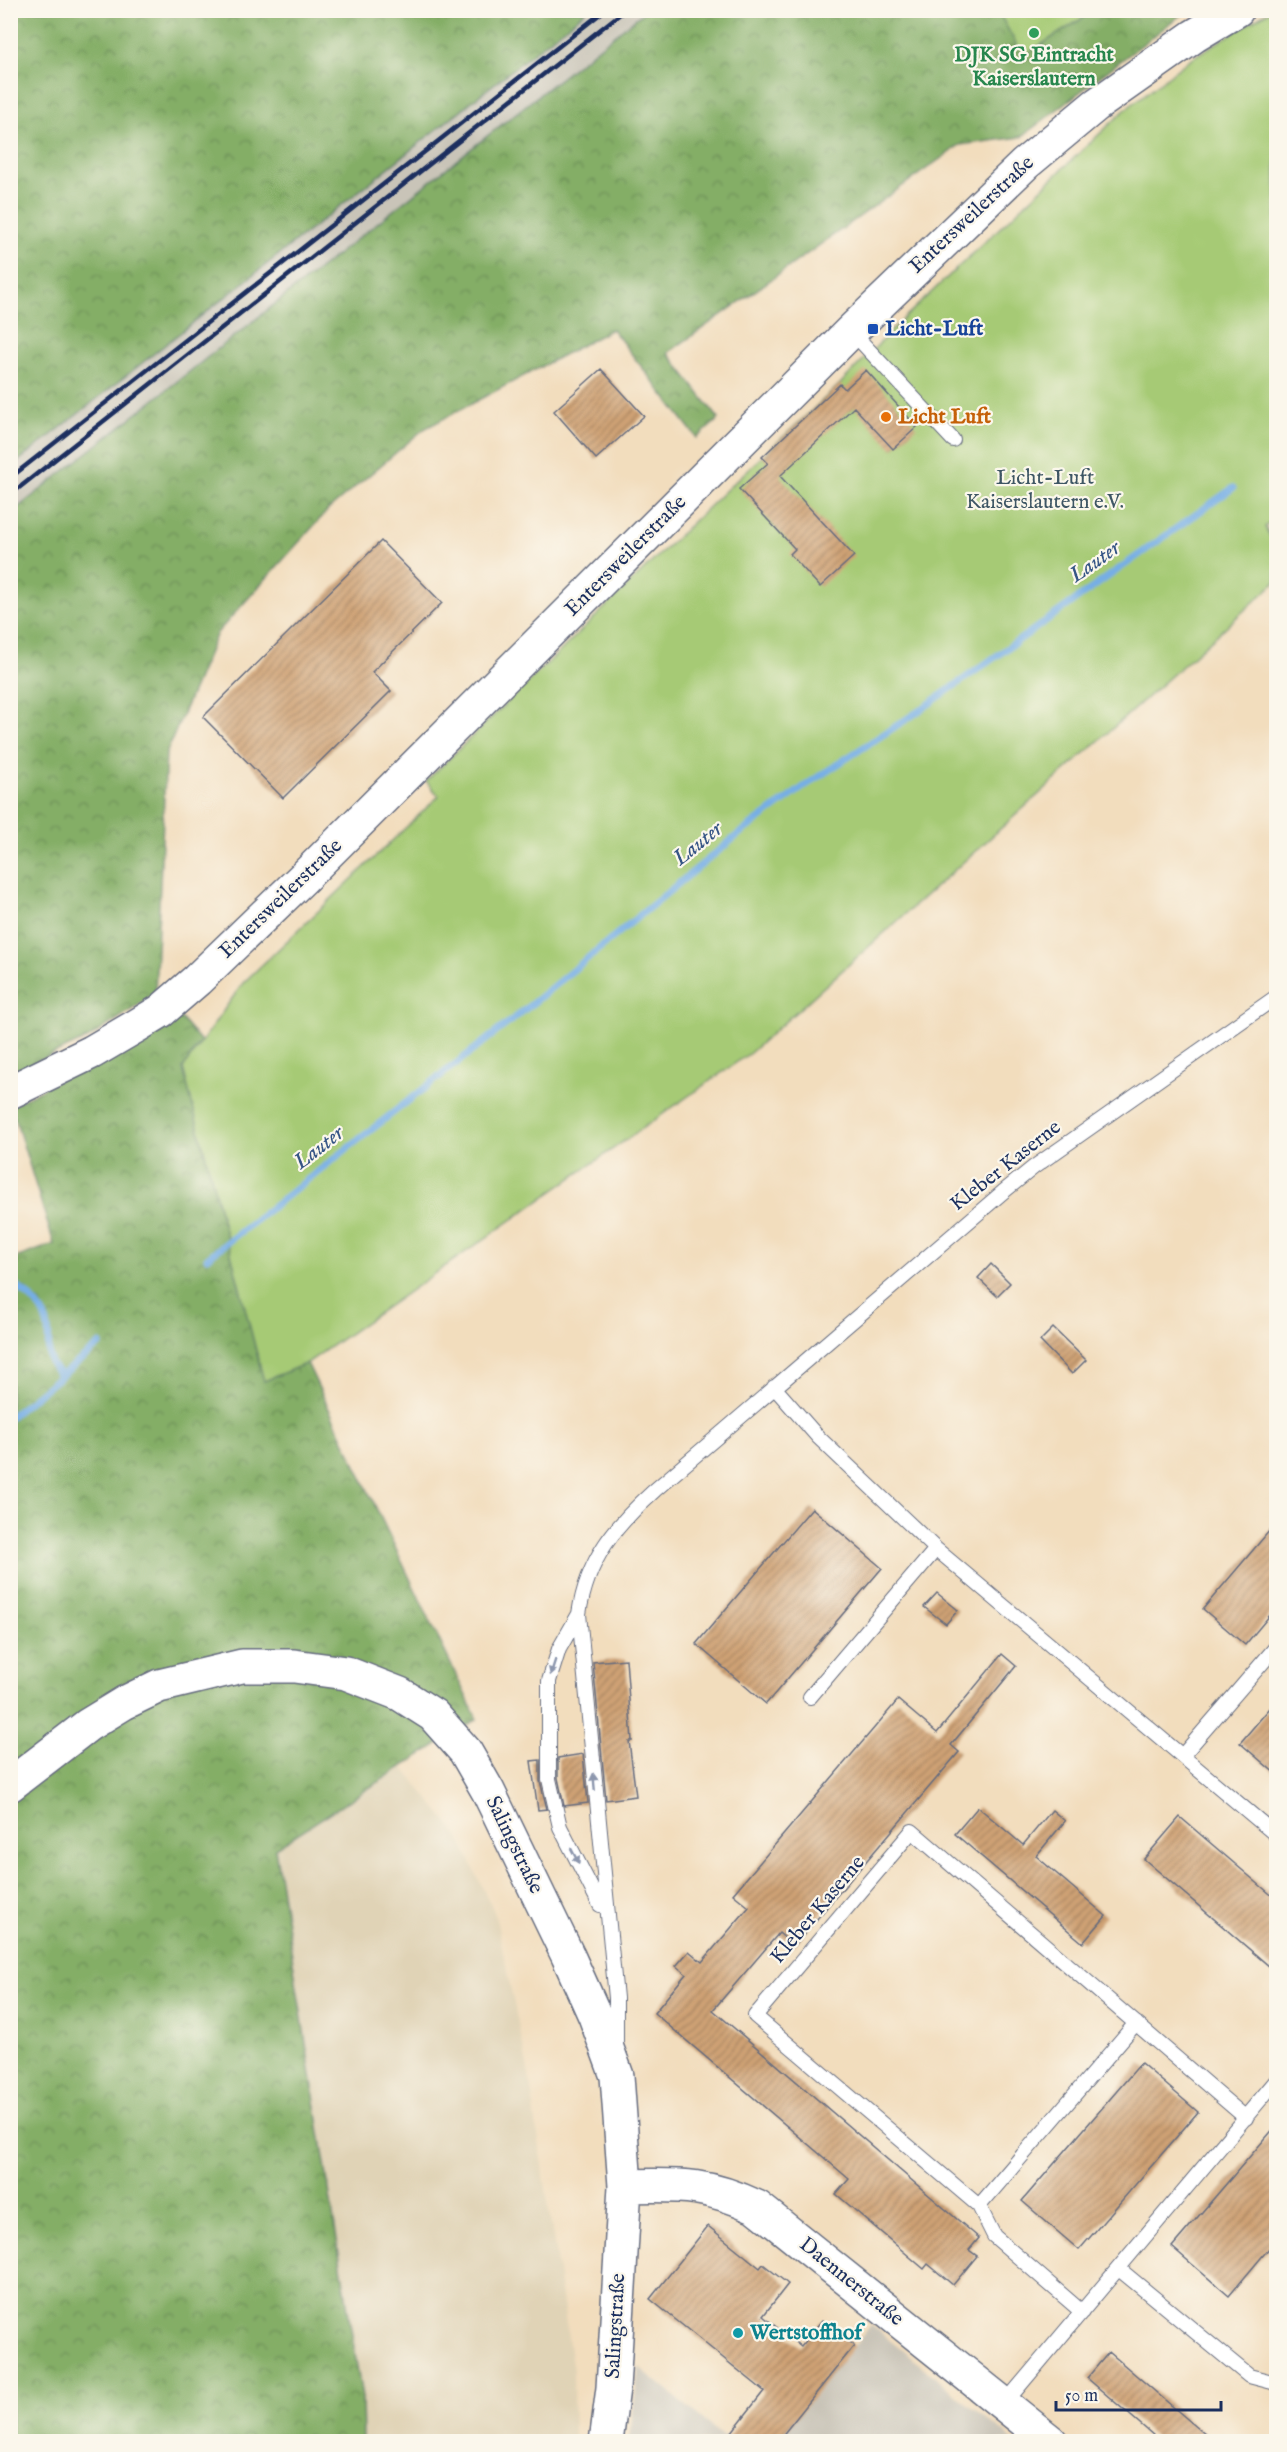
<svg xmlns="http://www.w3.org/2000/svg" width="1287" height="2452" font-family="'IM FELL English',serif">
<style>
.built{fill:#e0d3b6}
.industrial{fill:#c9c4b8}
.forest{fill:url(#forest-crowns);stroke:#506e62;stroke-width:1.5}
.green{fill:#a6ca74;stroke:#607c69;stroke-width:1.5}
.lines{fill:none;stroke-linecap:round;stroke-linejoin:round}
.stream{stroke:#76aee5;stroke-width:7}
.building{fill:url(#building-hatch)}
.lane-casing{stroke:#666c7f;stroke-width:16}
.secondary-casing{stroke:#666c7f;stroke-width:36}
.lane{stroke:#fff;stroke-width:14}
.secondary{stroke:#fff;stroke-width:33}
.rail{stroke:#1b2f5e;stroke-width:4.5}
.oneway{fill:#8d97ae}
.leisure-dot{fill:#2e9e5b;stroke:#fbf7ec;stroke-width:2}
.transit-dot{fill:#1a4fb4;stroke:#fbf7ec;stroke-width:2}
.food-dot{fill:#e8710a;stroke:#fbf7ec;stroke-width:2}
.culture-dot{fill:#0f9aa8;stroke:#fbf7ec;stroke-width:2}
.labels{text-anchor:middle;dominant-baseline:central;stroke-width:4.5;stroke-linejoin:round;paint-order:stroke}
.leisure-label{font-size:21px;font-weight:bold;fill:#27864d;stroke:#fbf7ec}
.street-label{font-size:21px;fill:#1b2f5e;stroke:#fbf7ec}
.transit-label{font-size:21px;font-weight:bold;fill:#164399;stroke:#fbf7ec;text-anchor:start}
.food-label{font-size:21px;font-weight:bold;fill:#c56008;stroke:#fbf7ec;text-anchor:start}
.park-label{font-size:21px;fill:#3e5664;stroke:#fbf7ec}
.culture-label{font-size:21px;font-weight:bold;fill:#0d838f;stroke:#fbf7ec;text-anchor:start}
.water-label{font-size:22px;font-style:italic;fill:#365586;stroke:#fbf7ec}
</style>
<defs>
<pattern id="forest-crowns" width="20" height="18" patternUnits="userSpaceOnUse" patternTransform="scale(1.5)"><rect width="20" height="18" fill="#84ae66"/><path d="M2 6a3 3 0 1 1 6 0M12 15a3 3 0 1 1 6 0" fill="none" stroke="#6b8e57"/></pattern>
<pattern id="building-hatch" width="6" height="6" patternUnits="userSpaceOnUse" patternTransform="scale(1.5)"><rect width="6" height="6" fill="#cfa274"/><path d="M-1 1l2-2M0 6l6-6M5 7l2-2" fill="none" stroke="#a78462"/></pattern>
</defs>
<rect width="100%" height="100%" fill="#fbf7ec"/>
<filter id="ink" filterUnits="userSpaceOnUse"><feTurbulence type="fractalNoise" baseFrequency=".0167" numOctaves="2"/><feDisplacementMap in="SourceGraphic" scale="12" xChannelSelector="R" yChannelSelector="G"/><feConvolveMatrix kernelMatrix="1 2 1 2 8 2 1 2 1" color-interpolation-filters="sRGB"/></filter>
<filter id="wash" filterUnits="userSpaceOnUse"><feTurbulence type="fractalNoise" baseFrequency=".008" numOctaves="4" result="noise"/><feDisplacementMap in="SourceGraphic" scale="24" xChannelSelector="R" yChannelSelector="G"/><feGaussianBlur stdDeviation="1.35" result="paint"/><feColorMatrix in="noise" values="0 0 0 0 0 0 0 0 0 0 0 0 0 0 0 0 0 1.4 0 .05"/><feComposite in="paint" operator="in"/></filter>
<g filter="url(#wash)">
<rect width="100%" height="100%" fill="#f2ddbd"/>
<path class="built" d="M402 1766 458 1835 495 1914 529 2075 573 2371 574 2441H363L362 2398 275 1847Z"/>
<path class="industrial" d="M586 11H645L11 513V467Z
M871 2325 1014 2441 777 2442Z
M639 2367 729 2441 629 2442Z"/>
<path class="forest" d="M11 10H586V11L11 467Z
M645 11H998L1023 56 1094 11H1186L1021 137 960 145 668 353 719 419 697 438 612 329 424 429 329 509 217 633 166 754 155 994 89 1038 11 1073V513Z
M177 1014 201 1041 183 1068 264 1381 307 1363 477 1719 275 1848 362 2398 363 2441H11L10 1260 54 1244 11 1106Z"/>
<path class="green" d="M998 11H1094L1023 56Z
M1269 11H1276V516L1265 527 1276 546V582L750 1053 307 1363 264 1381 183 1068 243 983 439 796 426 781 726 490 840 384 902 320 1126 109 1190 59Z"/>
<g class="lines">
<path class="stream" d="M1274 525 1276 524
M207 1258 517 1016 739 834 812 781 919 711 1233 488
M10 1282C26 1292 45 1308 48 1328 50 1348 44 1361 61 1375
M10 1417 100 1344"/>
</g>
<g id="blocks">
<path class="building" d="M601 369 644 416 596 459 554 411Z
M866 370 917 427 893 449 854 407 780 476 854 556 820 587 790 554 795 549 739 489 768 463 762 457 840 384 845 389Z
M381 541 442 603 372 672 391 691 283 798 203 717Z
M991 1264 1010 1283 997 1296 978 1278Z
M1053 1328 1086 1360 1072 1374 1040 1341Z
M812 1508 882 1568 766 1704 696 1644Z
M1276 1523V1608L1245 1645 1203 1609Z
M937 1593 958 1610 946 1624 924 1607Z
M1002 1654 1016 1666 951 1745 959 1752 794 1946 779 1933 713 2010 979 2238 969 2250 977 2256 953 2285 928 2264 924 2269 836 2194 849 2179 654 2013 686 1974 676 1966 689 1951 702 1962 749 1907 733 1894 898 1700 937 1733Z
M626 1659 632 1741H629L636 1796 606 1800 593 1662Z
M1276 1701V1774L1240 1743Z
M583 1754 588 1803 564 1806 558 1778V1758Z
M540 1760V1781L547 1809 538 1810 531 1761Z
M978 1807 1023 1845 1052 1810 1065 1821 1036 1856 1106 1916 1083 1943 955 1834Z
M1180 1817 1276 1899V1972L1144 1859Z
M1141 2063 1198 2112 1079 2250 1022 2201Z
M1276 2126V2240L1229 2296 1172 2247Z
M708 2226 760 2268 763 2264 788 2284 763 2316 801 2347 822 2321 854 2346 777 2442H724L764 2391 650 2299Z
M1109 2352 1214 2442H1161L1087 2378Z"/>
</g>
</g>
<g filter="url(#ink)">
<use href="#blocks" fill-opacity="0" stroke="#666c7f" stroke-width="1.5"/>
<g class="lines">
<g class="lane-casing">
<path id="lane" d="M851 331 953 440
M774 1387 818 1437 936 1549 1276 1835
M579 1614 559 1649 549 1681V1779L560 1827 600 1905
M810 1697 936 1549
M1182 1756 1276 1647
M616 2043V1998L579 1614C587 1559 615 1526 655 1490L1003 1192 1034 1167 1276 997
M979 2206 755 2016 912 1831 1246 2118
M1119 2269 1249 2376 1276 2383
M1082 2312 994 2236 979 2206 1136 2023
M1004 2404 1276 2081"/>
</g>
<g class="secondary-casing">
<path id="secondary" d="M10 1092 92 1052 138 1025 161 1011 197 980 302 879 851 331 1025 164 1096 105 1194 36 1237 10
M10 1785 88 1725 124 1703 159 1686 242 1666H294L346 1673 400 1694 433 1715 465 1751 488 1791 568 1956 595 2016 617 2076 625 2186 613 2388 606 2442
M625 2186C681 2185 705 2183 757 2207L1051 2442"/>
</g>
<use href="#lane" class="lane"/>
<use href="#secondary" class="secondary"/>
<path class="rail" d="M10 478 605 10
M10 495 625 10"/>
</g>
<defs><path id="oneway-solid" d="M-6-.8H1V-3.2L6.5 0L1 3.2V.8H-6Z" transform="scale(1.5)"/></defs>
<g class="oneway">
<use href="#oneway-solid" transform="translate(553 1667) rotate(108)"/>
<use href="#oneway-solid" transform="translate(594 1782) rotate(-95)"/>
<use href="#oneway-solid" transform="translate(575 1856) rotate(62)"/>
</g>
</g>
<circle class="leisure-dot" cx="1034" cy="33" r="6"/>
<rect class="transit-dot" x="867" y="323" width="12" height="12" rx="3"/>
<circle class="food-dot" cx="886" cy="417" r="6"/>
<circle class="culture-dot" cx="738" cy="2333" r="6"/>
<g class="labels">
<g class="leisure-label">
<text x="1034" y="55">DJK SG Eintracht<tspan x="1034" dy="24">Kaiserslautern</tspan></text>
</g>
<g class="street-label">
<text transform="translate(972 215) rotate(-43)">Entersweilerstraße</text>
<text transform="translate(626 556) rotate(-45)">Entersweilerstraße</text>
<text transform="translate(281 899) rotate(-44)">Entersweilerstraße</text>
<text transform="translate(1006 1166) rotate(-38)">Kleber Kaserne</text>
<text transform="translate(514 1845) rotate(64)">Salingstraße</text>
<text transform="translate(818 1910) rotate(-50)">Kleber Kaserne</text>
<text transform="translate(851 2282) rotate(39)">Daennerstraße</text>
<text transform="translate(616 2326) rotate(-87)">Salingstraße</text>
</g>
<g class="transit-label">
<text x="885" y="329">Licht-Luft</text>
</g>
<g class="food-label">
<text x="898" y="417">Licht Luft</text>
</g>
<g class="park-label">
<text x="1045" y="478">Licht-Luft<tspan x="1045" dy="24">Kaiserslautern e.V.</tspan></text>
</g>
<g class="culture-label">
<text x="750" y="2333">Wertstoffhof</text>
</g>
<g class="water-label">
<text transform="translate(1095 562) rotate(-35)">Lauter</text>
<text transform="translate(698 844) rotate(-39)">Lauter</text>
<text transform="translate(319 1148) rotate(-38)">Lauter</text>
</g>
</g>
<rect width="1287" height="2452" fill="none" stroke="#fbf7ec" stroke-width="36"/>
<path d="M1056 2401v9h165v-9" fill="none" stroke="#1b2f5e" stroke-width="3"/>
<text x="1065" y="2401" font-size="18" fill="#1b2f5e" stroke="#fbf7ec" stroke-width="4.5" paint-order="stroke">50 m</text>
</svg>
